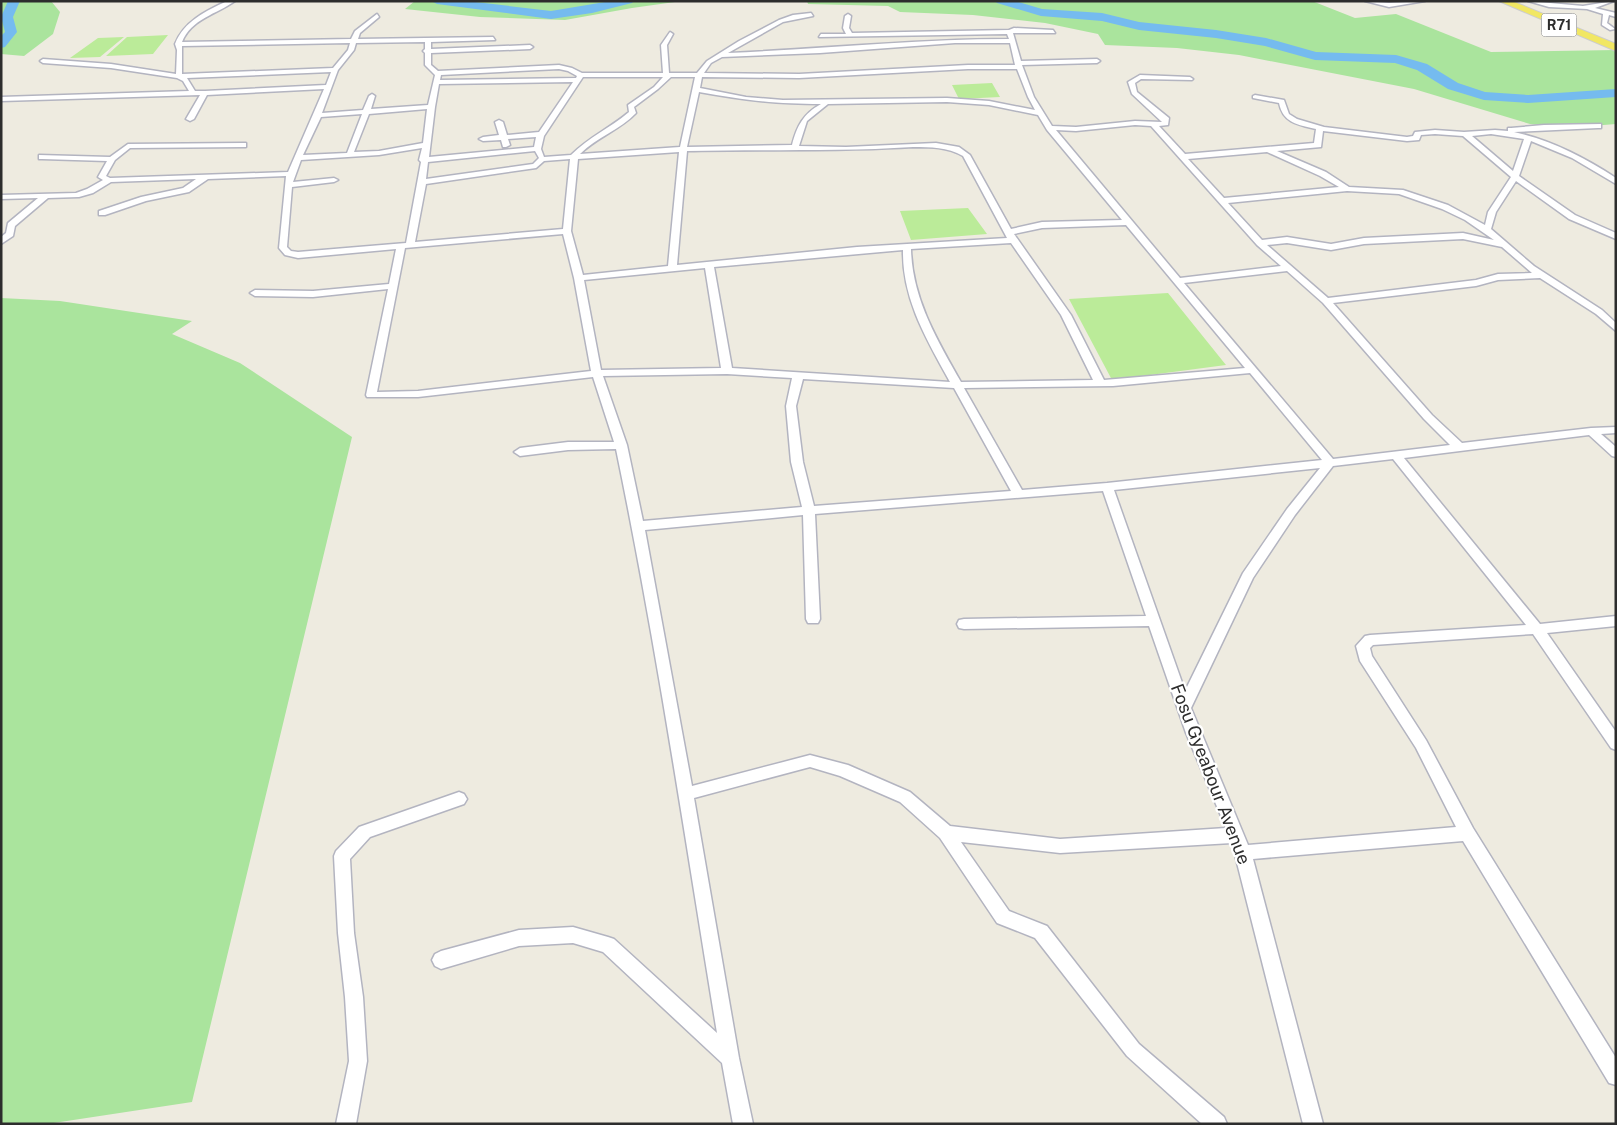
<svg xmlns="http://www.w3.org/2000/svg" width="1617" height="1125" font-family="'Public Sans',sans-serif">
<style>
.green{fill:#aae49d}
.pitch{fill:#bbeb99}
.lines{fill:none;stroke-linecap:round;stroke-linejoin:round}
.river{fill:#75bbef;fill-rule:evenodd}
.minor-casing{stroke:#b3b4c0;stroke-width:3}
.primary-casing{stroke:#cdcdcd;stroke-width:2}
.minor{fill:#fff;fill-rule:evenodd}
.primary{fill:#f1e763;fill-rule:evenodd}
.labels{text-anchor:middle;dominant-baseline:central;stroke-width:4.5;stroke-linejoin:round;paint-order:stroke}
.shield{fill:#fff;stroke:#6c6c6c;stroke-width:1}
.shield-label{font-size:14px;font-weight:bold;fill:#2d2d2d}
.near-street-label{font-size:18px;fill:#2d2d2d;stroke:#fff}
</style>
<rect width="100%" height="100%" fill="#eeebe0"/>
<path class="green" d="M1 1H51L60 12 53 34 24 56 1 54Z
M415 1H682L632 8 565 20 480 17 405 9Z
M807 1H1312L1355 18 1396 14 1491 52 1616 50V124L1566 128 1530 124 1414 89 1239 55 1177 48 1105 45 1098 34 1045 23 973 15 900 12 888 6 808 4Z
M1 298 60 301 192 321 172 334 240 363 352 437 192 1102 47 1124H1Z"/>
<path class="pitch" d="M168 35 153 54 106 56 127 37Z
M124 37 100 57 70 58 98 38Z
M992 83 1000 97 959 99 952 85Z
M968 208 987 234 911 240 900 211Z
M1168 293 1226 365 1112 380 1069 299Z"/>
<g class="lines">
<path class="river" d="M8 1H20L13 17 17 32 5 47 1 48V36L5 32 1 17Z
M431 1H467L551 11 611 1H634L632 3 592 13 551 19 437 4Z
M995 1H1015L1042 9 1102 13 1139 22 1216 30 1266 38 1316 52 1396 55 1427 64 1458 83 1485 92 1528 95 1616 89V97L1528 103 1484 100 1448 89 1417 70 1395 63 1315 60 1265 46 1216 38 1139 30 1102 21 1041 16 997 3Z"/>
<g class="minor-casing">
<path id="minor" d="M227 1H235C217 14 191 19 182 42L351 39 355 31 377 14 379 17 360 33 358 39 493 37 495 40 431 42V49L530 45 533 47 530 49 431 53V65L438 71 559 65 572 68 582 73H663L661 45 670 32 673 34 667 45 669 73H697L707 61 739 41 779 20 793 15 811 13 813 16 783 22 728 53C822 49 915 39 1009 39L1007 34 819 37 821 34H846L843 28 845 16 848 14 851 16 849 28 852 33 1009 30 1014 28 1053 30 1055 33H1013L1021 61 1097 59 1100 61 1097 63 1022 65 1034 97 1052 126 1076 127 1135 121 1162 122 1132 94 1128 82 1140 75 1190 77 1193 79 1192 80 1141 79 1135 83 1137 92 1169 118 1168 125 1159 126 1185 154 1314 143 1316 129C1298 125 1283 123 1279 103L1253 98V96L1255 95 1284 100 1289 114 1297 119 1324 127 1407 137 1413 136 1415 132 1435 130 1464 132 1495 130 1508 131V128H1511L1544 125 1601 124V128H1598L1514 132C1551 140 1584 157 1616 178V184L1572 158 1531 141 1519 176 1575 215 1616 233V239L1569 219 1516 181 1496 212 1491 229 1534 266 1602 310 1616 323V331L1596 314 1540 278 1498 280 1476 286 1333 303 1432 415 1462 443 1591 428 1616 427V433L1601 434 1616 447V457L1612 456 1589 435 1404 458 1540 624 1616 616V626L1547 633 1616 732V750L1611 748 1533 634 1373 645 1370 648 1372 656 1426 740 1473 828 1616 1058V1085L1609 1083 1463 841 1253 859 1323 1124H1303L1232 843 1060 853 961 842 1009 911 1047 926 1139 1044 1224 1117 1227 1124H1202L1127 1056 1035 938 997 923 940 838 900 802 840 776 810 767 694 798 739 1058 753 1124H733L722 1063 603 952 573 943 519 946 441 969 435 966 432 960 435 954 441 951 519 930 573 927 608 937 614 939 717 1033C685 838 656 642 616 449L568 450 520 456 514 452 520 448 568 442H614L593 377 418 397H367L366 395 388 289 313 297 255 296 250 293 255 290 313 291 389 284 396 249 298 258 285 255 279 248 286 176 208 179 189 192 146 201 105 215H99V211L141 197 183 188 196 179 111 182 93 193 79 197 48 198 15 226 13 236 1 244V237L6 233 8 223 38 198 1 199V195L76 193 87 189 103 180 98 177 107 161 42 159H39V155L110 157 128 144 243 143H246V147L130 148 115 160 106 176 110 178 288 172 324 89 207 95 194 119 190 121 186 119 200 95 1 101V97L189 91 183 81 177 78 111 68 43 63 40 61 43 59 111 64 176 74 177 50 175 44C184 21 206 11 227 1ZM425 42V49L423 51 425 53V65L435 75 428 105 371 109 375 96 372 94 369 96 363 110 322 113 338 70 354 50 356 43ZM350 43 348 50 333 68 182 74V46ZM955 43H1010L1015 65H968L799 74 704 73 711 63 722 57 820 53ZM559 69 568 71 577 76 576 78 440 80 441 75ZM968 69H1017L1028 97 1035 110 989 101 947 98 783 100 746 97 700 88 702 77 799 78ZM331 72 326 85 205 91H195L187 78ZM583 77H663L654 87 628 105 629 112C609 129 590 136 571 155L544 157 541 149 544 136ZM671 77H695L680 147 580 154C597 137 620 130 636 113L634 107 658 89ZM573 82 539 132 507 135 503 122 499 120 495 122 499 135 483 137 479 139 483 141 501 140 503 147H506L510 145 508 139 536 137 534 147 429 157 435 107 439 84ZM699 92C743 100 776 104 821 104 803 114 797 126 792 145L687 147ZM947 102 989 105 1038 115 1047 130 1122 220 1042 222 1011 229 970 155 959 147 936 143 846 147 799 146 807 121 828 104ZM427 109 423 143 379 151 354 152 369 114ZM362 114 347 153 303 155 321 117ZM1135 125 1151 126 1257 245 1281 266 1180 278 1056 130 1076 131ZM1323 131 1407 141 1419 140 1421 135 1435 134 1463 136 1511 177 1488 212 1485 225 1448 205 1403 190 1349 187 1326 172 1277 151 1321 147ZM1491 134 1524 139 1513 171 1472 136ZM913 147C931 147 947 147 963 156L1007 238 857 247 677 265 687 151C762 149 838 152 913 147ZM422 148 419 160 421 162 406 243 298 252 291 251 287 247 292 187 334 182 338 180 334 178 293 182 301 160 379 155ZM535 151 539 158 533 164 426 179 428 162ZM679 152 668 266 583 275 571 231 578 159ZM1267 152 1320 176 1339 187 1224 198 1188 159ZM570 159 563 229 415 242 426 184 536 168 544 161ZM1347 191 1399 194 1442 209 1465 220 1494 240 1463 233 1364 238 1331 244 1287 237 1262 240 1228 203ZM1126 225 1245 368 1104 380 1071 315 1014 234 1042 228ZM563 234 574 278 591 371 418 391 377 392 405 248ZM1463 239 1502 247 1532 273 1498 274 1476 280 1328 298 1267 245 1287 243 1331 250 1364 244ZM1011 243 1061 315 1093 380 961 382C937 340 912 298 911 249ZM903 250C902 299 927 340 950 382L732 368 714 267ZM705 268 721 368 601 370 584 280ZM1287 271 1323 303 1424 419 1450 445 1333 459 1184 283ZM1250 373 1322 460 1107 483 1022 490 964 388 1113 386ZM727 374 792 378 786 406 791 462 802 507 643 521 627 445 603 376ZM803 379 954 388 1011 491 814 506 803 462 796 406ZM1393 459 1526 625 1370 635 1365 636 1356 646 1360 661 1416 748 1456 827 1248 845 1191 708 1253 578 1295 515 1333 466ZM1320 468 1287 509 1243 573 1185 691 1114 490ZM1103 491 1146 616 964 619 959 620 957 624 959 628 964 629 1149 626 1186 733 1226 828 1060 839 950 826 910 792 848 765 810 755 692 786 645 530 803 515 806 619 808 623H818L820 619 815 514Z
M1365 1 1389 3 1425 1 1389 7Z
M1528 1 1583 6 1614 1 1595 8 1616 13V17L1609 15 1607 23 1615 29 1610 30 1602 25 1603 14 1587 9 1549 7Z
M459 792 464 794 467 799 464 804 370 837 350 859 354 933 363 997 367 1061 356 1124H336L349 1061 345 997 338 933 334 856 336 851 359 827Z"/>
</g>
<g class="primary-casing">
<path id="primary" d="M1499 1H1512L1616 44V51Z"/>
</g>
<use href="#minor" class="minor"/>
<use href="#primary" class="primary"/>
</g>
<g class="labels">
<rect class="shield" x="1541.5" y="13.5" width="35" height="23" rx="4"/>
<g class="shield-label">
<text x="1559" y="25">R71</text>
</g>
<g class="near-street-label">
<text transform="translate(1211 774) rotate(69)">Fosu Gyeabour Avenue</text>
</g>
</g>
<rect width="1617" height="1125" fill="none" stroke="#2d2d2d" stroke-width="5"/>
</svg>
